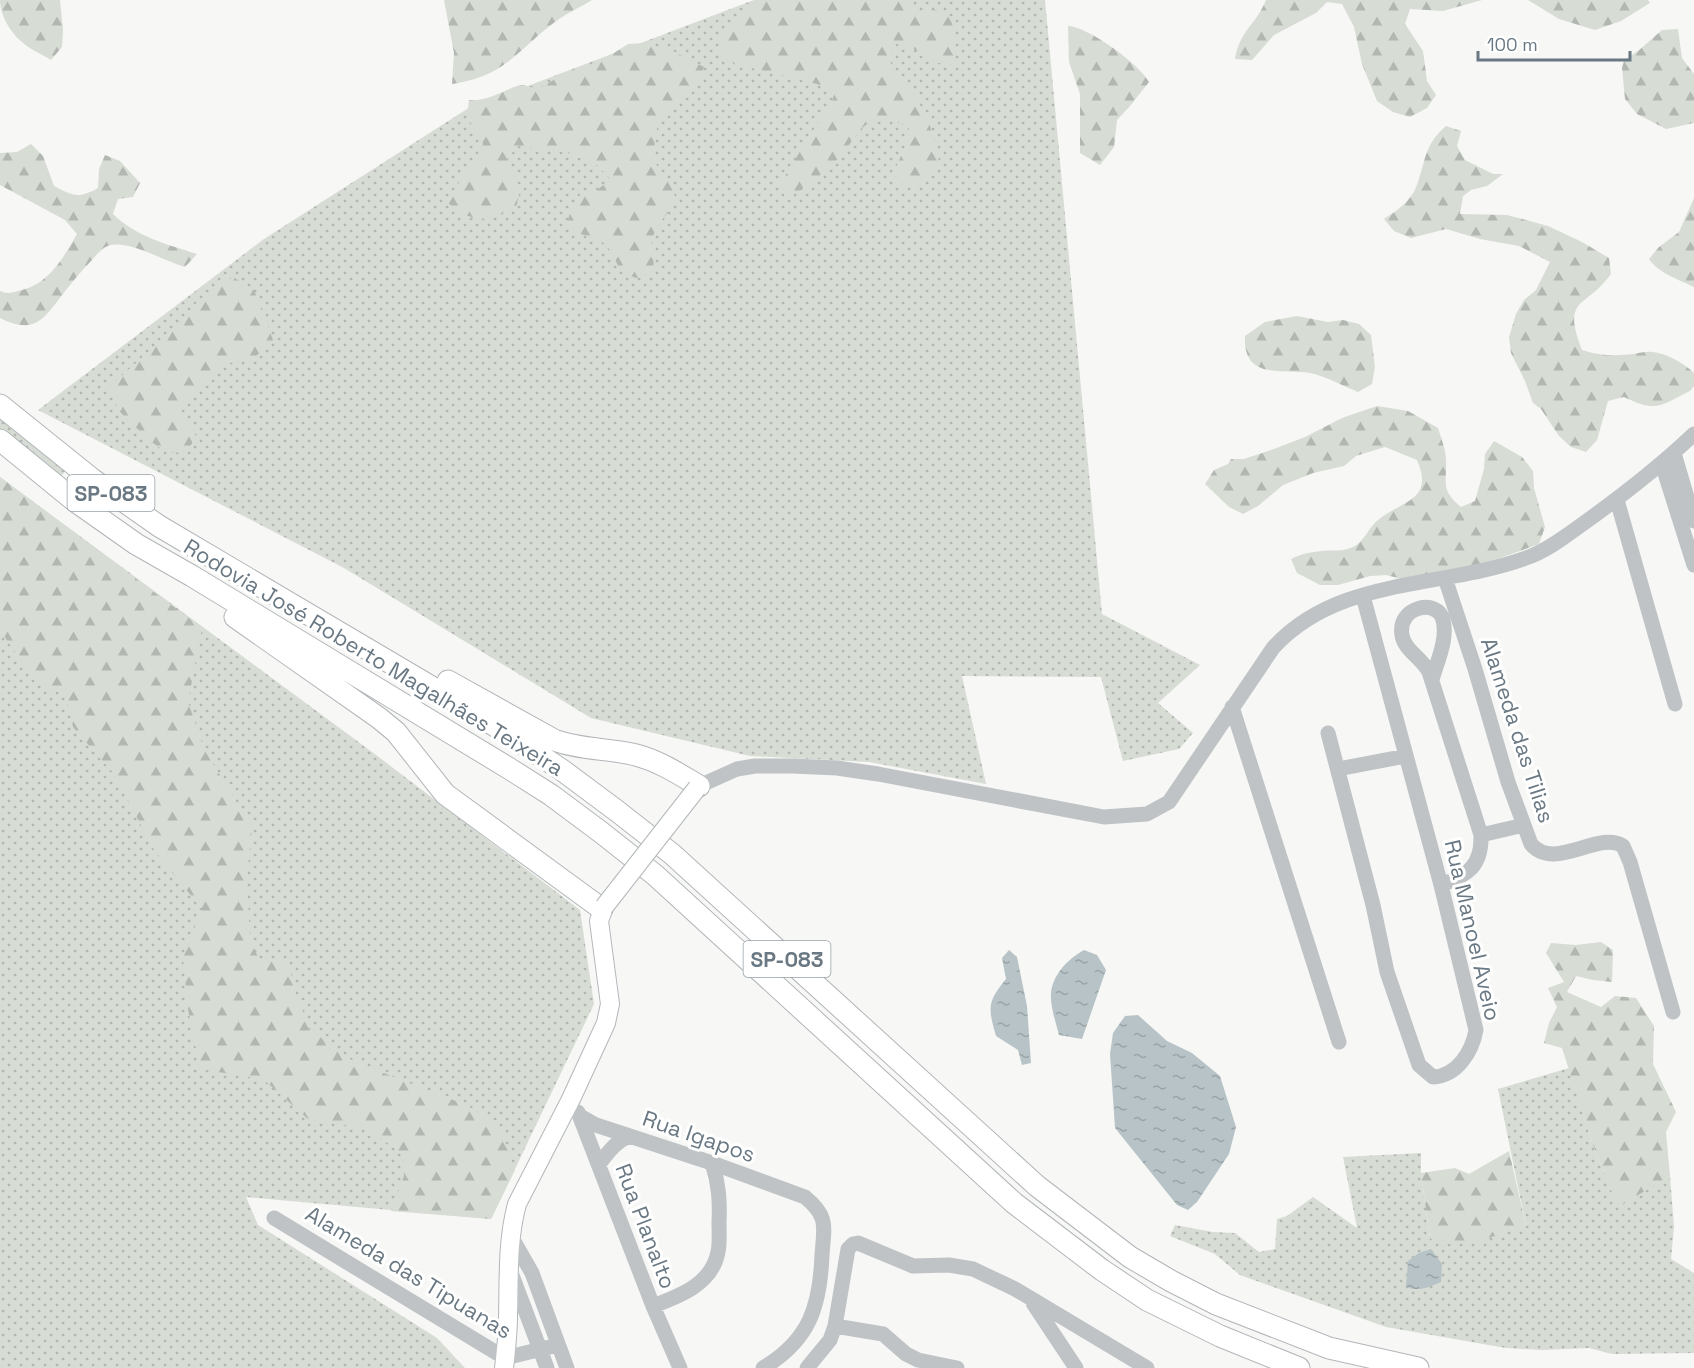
<svg xmlns="http://www.w3.org/2000/svg" width="1694" height="1368" font-family="'Space Grotesk',sans-serif">
<style>
.grass{fill:url(#grass-dots)}
.forest{fill:url(#forest-firs)}
.water{fill:url(#water-ripples)}
.lines{fill:none;stroke-linecap:round;stroke-linejoin:round}
.major-casing{stroke:#b2b7ba;stroke-width:20}
.highway-casing{stroke:#b2b6b9;stroke-width:23}
.minor{stroke:#bfc3c6;stroke-width:15}
.major{stroke:#fff;stroke-width:18}
.highway{stroke:#fff;stroke-width:21}
.major-bridge-casing{stroke:#b2b7ba;stroke-width:20;stroke-linecap:butt}
.major-bridge{stroke:#fff;stroke-width:18}
.labels{text-anchor:middle;dominant-baseline:central;stroke-width:6;stroke-linejoin:round;paint-order:stroke}
.shield{fill:#fff;stroke:#96a0a8;stroke-width:1.5}
.shield-label{font-size:21px;font-weight:bold;fill:#697883}
.street-label{font-size:22px;fill:#697883;stroke:#fff}
</style>
<defs>
<pattern id="grass-dots" width="8" height="8" patternUnits="userSpaceOnUse" patternTransform="scale(1.5)"><rect width="8" height="8" fill="#d7dcd4"/><path d="M2 2h.1M6 6h.1" fill="none" stroke="#b2b7b1" stroke-width="1.8" stroke-linecap="round"/></pattern>
<pattern id="forest-firs" width="22" height="20" patternUnits="userSpaceOnUse" patternTransform="scale(1.5)"><rect width="22" height="20" fill="#d7dcd4"/><path d="M5 1l3.5 6h-7zM16 11l3.5 6h-7z" fill="#b2b7b1"/></pattern>
<pattern id="water-ripples" width="26" height="14" patternUnits="userSpaceOnUse" patternTransform="scale(1.5)"><rect width="26" height="14" fill="#b7c3c6"/><path d="M2 4q2-2 4 0t4 0M15 11q2-2 4 0t4 0" fill="none" stroke="#99a3a6"/></pattern>
</defs>
<rect width="100%" height="100%" fill="#f7f7f5"/>
<path class="grass" d="M754 0H1045L1102 614 1200 665 1158 703 1193 733 1179 749 1123 761 1101 677 962 676 986 784 869 762 750 756 591 718 344 568 38 410 264 239 467 109Z
M0 413 66 470 58 480 0 433Z
M0 477 376 755 580 910 594 1004 491 1219 246 1197 258 1225 437 1338 465 1368H0Z
M1569 1068 1593 1145 1618 1206 1670 1176 1674 1227 1671 1259 1694 1273V1353L1612 1354 1589 1348 1541 1350 1506 1348 1386 1327 1240 1275 1215 1254 1170 1236 1175 1225 1213 1232 1235 1233 1259 1252 1275 1249 1277 1219 1287 1216 1313 1197 1357 1228 1343 1157 1421 1153V1173L1430 1239 1526 1226 1498 1089Z"/>
<path class="forest" d="M0 0H60L63 30 62 47 51 60C42 54 29 49 22 42 10 32 0 15 0 0Z
M444 0H592C579 8 563 15 551 25 514 54 504 76 452 84L454 53Z
M758 0H911L906 6 920 14 936 10 950 17 956 36 953 64 938 63 912 48 896 44 889 58 896 76 915 96 928 119 939 158 924 185H903L893 174 908 140 909 125C898 123 883 118 872 122 858 127 852 143 843 153 827 172 806 186 786 200L780 184 817 124 829 110 835 92 821 85 727 62 720 48V36Z
M1266 0H1482L1443 11 1410 9 1405 24 1423 51 1427 81 1436 95 1427 108 1410 117 1393 112 1377 101 1362 64 1354 27 1342 4 1327 2 1316 13 1274 35 1252 60 1235 59C1240 30 1256 25 1266 0Z
M1528 0H1648L1650 3 1621 21 1595 30 1559 19Z
M1068 26C1089 27 1139 64 1149 82L1130 106 1117 120 1114 147 1100 165 1080 153V94L1069 62Z
M1678 29 1682 58 1694 74V123L1666 129 1637 114 1625 99 1622 68 1624 60 1638 51 1662 30Z
M644 43 675 52 704 67 698 84 669 110 658 122 653 156 659 170 669 182 675 196 669 211 659 224 651 240 654 255 653 271 636 278 621 272C610 248 605 236 577 234L567 223 572 207 582 192 598 189 611 180 598 166 568 153 518 146 507 159 520 190 516 208C487 221 474 225 448 203L464 173 475 160 483 144 476 130 467 118 469 100C491 102 510 85 524 85 528 86 533 88 538 89L568 72 585 67 614 53 628 44Z
M1446 126 1461 131 1457 146 1465 160 1493 174H1503L1487 186 1471 190 1463 196 1460 214 1507 215 1548 226 1582 242 1609 258 1611 274C1586 309 1561 296 1582 350 1600 356 1615 356 1634 354 1639 353 1647 351 1652 352 1666 353 1684 363 1694 373V386L1690 391C1659 406 1657 413 1624 397L1608 401 1597 440 1586 452 1571 447 1559 436 1541 409 1533 403 1525 381 1511 353 1509 337 1516 314 1524 300 1536 290 1550 262 1519 246 1480 239 1446 229 1411 238 1394 231 1384 219C1398 210 1411 201 1417 185 1426 160 1424 145 1446 126Z
M31 144 43 156 54 186C73 196 78 199 98 188L99 169 105 155 120 161 140 183 133 197 118 199 113 214C137 237 166 244 197 254L185 267C164 261 131 241 111 245 104 246 97 254 93 259 82 270 72 282 63 294 43 320 34 335 0 318V291C6 294 12 293 18 291 49 285 63 258 77 234L65 220 0 185V153L17 152Z
M1694 198V287C1680 280 1658 273 1649 259L1659 247 1679 232Z
M233 277 254 290 273 340 253 359 223 364 185 399 180 415 196 436 187 452 167 453 149 440 120 412 108 388 169 333 199 300Z
M1297 316 1328 322 1343 320 1359 324 1371 335 1375 367 1372 384 1358 392C1343 386 1326 376 1310 373 1282 368 1243 381 1245 336L1265 322Z
M1377 406 1408 411 1438 428C1441 438 1446 450 1446 460 1447 484 1440 489 1461 507L1475 501 1484 469 1485 454 1494 441 1522 457 1533 471 1534 488 1545 527 1539 544 1479 566 1402 579 1386 575 1370 576 1338 585H1320L1297 573 1291 559C1301 554 1310 552 1322 551 1333 550 1342 552 1353 547 1364 542 1369 527 1378 520 1401 501 1435 501 1417 460L1385 447 1356 456 1344 466 1313 473 1283 485 1258 506 1243 514 1229 507 1205 484 1214 470 1228 464 1231 459H1244L1274 449 1305 437 1342 418Z
M0 477 202 628 188 702 205 751 252 827 247 877 250 940 260 961 289 959 294 991 302 1009 309 1029 353 1061 468 1106 499 1126 515 1170 491 1219 391 1211 404 1176V1155L368 1129 308 1119 263 1079 200 1069 188 1009 183 957 202 909 154 850 114 774 73 727 66 696 34 680 0 630Z
M1601 942 1613 950 1612 982 1593 980 1576 976 1567 992 1601 1007 1615 996 1636 998 1654 1026 1653 1064 1676 1112 1666 1132 1670 1176 1618 1207 1593 1145 1562 1048 1544 1043 1549 1023 1557 1007 1548 988 1564 982 1546 953 1551 943 1576 945Z
M1509 1151 1526 1226 1473 1243 1430 1239 1421 1173 1455 1168 1469 1174Z"/>
<path class="water" d="M1009 950 1017 957 1027 1006 1031 1063 1022 1065 1018 1050 996 1036C988 1008 987 1002 1006 979L1002 958Z
M1084 950 1097 955 1106 970 1082 1039 1059 1035C1056 1023 1050 1006 1051 993 1053 974 1068 959 1084 950Z
M1138 1015 1167 1041 1192 1053 1220 1076 1236 1127 1229 1154 1197 1202 1188 1210 1177 1205 1115 1128 1110 1054 1113 1033 1125 1016Z
M1431 1249 1442 1264 1441 1282C1430 1287 1418 1292 1406 1287L1408 1261 1419 1253Z"/>
<g class="lines">
<g class="major-casing">
<path id="major" d="M504 1368C506 1351 508 1334 508 1316 509 1279 507 1241 517 1204L571 1099 606 1023 610 1004 599 921 604 907"/>
</g>
<g class="highway-casing">
<path id="highway" d="M0 405 92 479 159 526 462 705 511 736 562 770 617 811 672 854 1037 1186 1130 1257 1171 1281 1216 1304 1329 1348 1418 1368
M0 440 75 501 136 544 192 576 510 769 551 795 602 833 655 875 1014 1203 1102 1270 1147 1300 1220 1336 1299 1368
M235 617 379 718 396 732 445 794 602 909
M448 681 554 740C581 750 608 748 636 755 659 761 679 774 699 786"/>
</g>
<path class="minor" d="M1674 453 1694 521
M1662 464 1694 565
M1617 500 1675 704
M1445 578 1475 669 1508 782 1531 844C1554 872 1599 830 1623 846L1630 862 1673 1012
M1432 680C1437 662 1448 639 1443 620 1438 598 1397 606 1402 635 1404 650 1422 658 1429 672L1481 835C1482 866 1468 875 1441 885
M1232 707 1339 1042
M1328 733 1373 905 1387 972 1419 1065 1433 1077C1457 1076 1472 1052 1476 1030L1441 885 1363 596
M1338 769 1406 756
M699 786 737 769 755 766H792L837 768 878 774 1104 817 1147 814 1169 802 1273 648C1338 576 1442 589 1526 558 1544 552 1562 539 1577 528 1618 499 1658 468 1694 434
M1481 835 1524 825
M578 1112 653 1306 680 1368
M580 1116 596 1125 712 1163 805 1197C829 1217 824 1226 822 1255 820 1306 810 1340 763 1368
M599 1164C608 1153 615 1142 629 1136
M274 1218 505 1358 558 1345
M512 1238 532 1273 567 1368
M510 1270 547 1368
M1033 1303 1076 1368
M653 1306C680 1296 712 1284 718 1252 720 1243 719 1232 719 1223 720 1201 719 1184 712 1163
M835 1326 883 1334 906 1354 918 1360 957 1368
M807 1368 830 1340 835 1326 848 1249 853 1244 858 1243 913 1266 949 1265 973 1269 1015 1289 1147 1368"/>
<use href="#major" class="major"/>
<use href="#highway" class="highway"/>
<g class="major-bridge-casing">
<path id="major-bridge" d="M604 907 697 788"/>
</g>
<use href="#major-bridge" class="major-bridge"/>
</g>
<g class="labels">
<g class="shield">
<rect x="67.5" y="475" width="87" height="36" rx="4.5"/>
<rect x="743.5" y="941" width="87" height="36" rx="4.5"/>
</g>
<g class="shield-label">
<text x="111" y="493">SP-083</text>
<text x="787" y="959">SP-083</text>
</g>
<g class="street-label">
<text transform="translate(374 657) rotate(31)">Rodovia José Roberto Magalhães Teixeira</text>
<text transform="translate(1518 730) rotate(72)">Alameda das Tilias</text>
<text transform="translate(1473 930) rotate(77)">Rua Manoel Aveio</text>
<text transform="translate(699 1136) rotate(19)">Rua Igapos</text>
<text transform="translate(646 1226) rotate(69)">Rua Planalto</text>
<text transform="translate(409 1272) rotate(31)">Alameda das Tipuanas</text>
</g>
</g>
<path d="M1478 51v9h152v-9" fill="none" stroke="#697883" stroke-width="3"/>
<text x="1487" y="51" font-size="18" fill="#697883" stroke="#ffffff" stroke-width="4.5" paint-order="stroke">100 m</text>
</svg>
